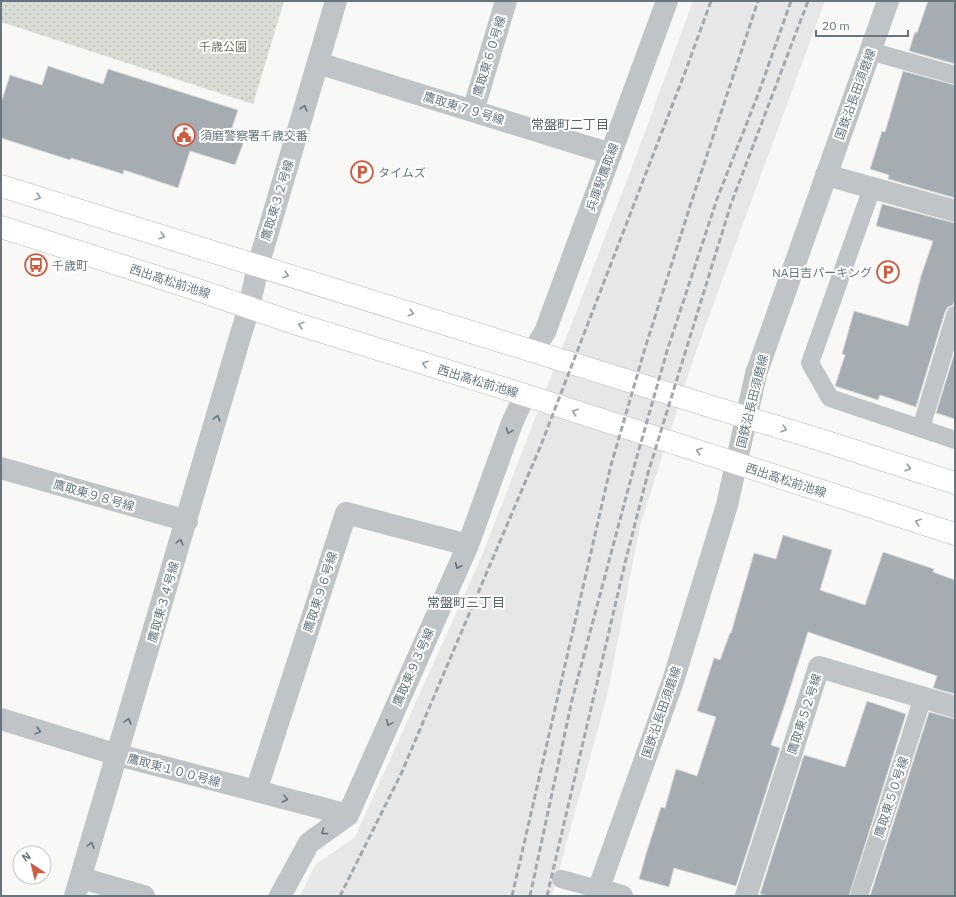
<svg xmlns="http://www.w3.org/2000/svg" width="956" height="897" font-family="'IBM Plex Sans','Noto Sans JP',sans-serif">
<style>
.built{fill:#e6e7e6}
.park{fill:url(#park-dots)}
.building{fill:#a6adb2;stroke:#dadad8}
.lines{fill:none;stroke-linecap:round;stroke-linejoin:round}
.primary-casing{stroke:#b4b8bb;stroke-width:23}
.service{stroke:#c0c4c7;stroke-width:18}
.minor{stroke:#c0c4c7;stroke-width:22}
.tertiary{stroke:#c0c4c7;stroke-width:22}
.primary{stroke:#fff;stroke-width:22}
.rail{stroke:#a2a8ad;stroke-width:3;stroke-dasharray:6 3;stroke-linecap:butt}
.oneway{stroke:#66757e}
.oneway2{stroke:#949ea5}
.labels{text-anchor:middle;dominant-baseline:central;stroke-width:4;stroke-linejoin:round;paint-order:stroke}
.park-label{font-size:12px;fill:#697665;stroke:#fff}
.street-label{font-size:12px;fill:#66757e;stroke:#fff}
.poi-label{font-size:12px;fill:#66757e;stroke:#fff;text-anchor:start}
.neighbourhood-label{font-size:13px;fill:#58636a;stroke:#fff}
</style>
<defs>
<pattern id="park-dots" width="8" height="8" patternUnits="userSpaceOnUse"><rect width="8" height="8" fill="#d9ddd6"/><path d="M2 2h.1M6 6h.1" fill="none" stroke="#b4b8b3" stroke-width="1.8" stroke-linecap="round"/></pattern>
</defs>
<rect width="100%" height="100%" fill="#f8f8f6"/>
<path class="built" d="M693 1H825L694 357 640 526 607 696 552 896H300L315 865 355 837 481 558 629 175Z"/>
<path class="park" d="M1 1H284L253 104 1 22Z"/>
<path class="building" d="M928 1H955V64L909 51 915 32 917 33Z
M48 66 103 84 108 69 238 110 232 128 243 144 235 165 190 151 178 188 124 170 123 174 71 158 70 160 1 138V103L10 75 42 85Z
M903 71 955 85V198L888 179 889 175 870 169 882 131 885 132Z
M882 204 955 223V299L953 305 948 307 945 312 916 407 880 395 878 400 835 386 845 355 842 354 854 311 908 326 921 276 933 241 876 226Z
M955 351V419L936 413Z
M783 535 832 550 820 590 865 605 883 552 934 569 933 572 955 580V694L933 688 937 676 808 632 786 701 771 745 780 748 736 886 674 868 669 887 639 879 646 854 661 807 665 808 676 769 697 776 716 717 697 711 714 658 720 660 730 633H731L754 553 776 559Z
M867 701 906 714 849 896H767L760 894 804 755 845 767Z
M929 712 955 719V896H870Z"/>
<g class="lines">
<g class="primary-casing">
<path id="primary" d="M1 186 706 405 821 440 955 483
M1 227 189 287 294 323 525 395 955 534"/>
</g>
<path class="service" d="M870 51 955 75
M872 188 810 363 830 398 955 440
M921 428 955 315
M561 879 598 889
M859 896 923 697"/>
<path class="minor" d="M318 63 611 154
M473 111 506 1
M826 175 955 211
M1 468 187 521
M1 719 118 755 348 815
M256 791 346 513 468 545
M81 878 144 896
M598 889 622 896
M75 896 240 337 249 308 258 266 336 1
M280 896 309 843 348 815 468 545 512 423 525 395
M746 896 819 667 955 707"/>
<path class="tertiary" d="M533 351 545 332 667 1
M596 896 673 681 727 505 756 374 888 1"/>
<use href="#primary" class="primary"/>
<path class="rail" d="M340 896 401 774 541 445 687 67 711 1
M512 896 611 465 646 345 691 203 758 1
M530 896 572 700 634 467 667 351 717 199 759 92 791 1
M547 896 626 559 648 473 731 204 808 1"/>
</g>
<defs><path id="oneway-chevron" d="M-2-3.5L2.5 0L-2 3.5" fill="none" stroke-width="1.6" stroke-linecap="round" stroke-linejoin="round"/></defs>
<g class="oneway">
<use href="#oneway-chevron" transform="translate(304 108) rotate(-74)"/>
<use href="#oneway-chevron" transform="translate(217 418) rotate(-74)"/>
<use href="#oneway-chevron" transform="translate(509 431) rotate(110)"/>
<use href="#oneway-chevron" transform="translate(180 542) rotate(-74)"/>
<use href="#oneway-chevron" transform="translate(458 566) rotate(114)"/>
<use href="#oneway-chevron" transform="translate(128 721) rotate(-74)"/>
<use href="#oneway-chevron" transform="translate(389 723) rotate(114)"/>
<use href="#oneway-chevron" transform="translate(38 731) rotate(17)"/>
<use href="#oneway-chevron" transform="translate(285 799) rotate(14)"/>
<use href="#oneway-chevron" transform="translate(324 832) rotate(144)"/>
<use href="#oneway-chevron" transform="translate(91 845) rotate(-73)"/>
</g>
<g class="oneway2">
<use href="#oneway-chevron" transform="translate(38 197) rotate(17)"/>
<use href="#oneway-chevron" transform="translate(162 236) rotate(17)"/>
<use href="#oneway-chevron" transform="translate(286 275) rotate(17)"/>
<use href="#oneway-chevron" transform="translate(411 313) rotate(17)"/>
<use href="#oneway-chevron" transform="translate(301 325) rotate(-163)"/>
<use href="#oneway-chevron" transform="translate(425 364) rotate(-163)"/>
<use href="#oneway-chevron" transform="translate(575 412) rotate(-162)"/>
<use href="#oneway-chevron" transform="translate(784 429) rotate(17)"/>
<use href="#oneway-chevron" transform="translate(699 451) rotate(-162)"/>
<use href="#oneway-chevron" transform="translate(908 468) rotate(18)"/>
<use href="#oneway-chevron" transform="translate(918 522) rotate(-162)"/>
</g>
<defs>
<g id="civic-ring" transform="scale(1.15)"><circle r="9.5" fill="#fff" stroke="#cf5a40" stroke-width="1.5"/><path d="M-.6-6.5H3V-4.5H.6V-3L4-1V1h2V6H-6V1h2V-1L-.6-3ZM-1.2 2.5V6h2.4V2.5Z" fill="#cf5a40"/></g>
<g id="parking-ring" transform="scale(1.15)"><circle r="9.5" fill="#fff" stroke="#cf5a40" stroke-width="1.5"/><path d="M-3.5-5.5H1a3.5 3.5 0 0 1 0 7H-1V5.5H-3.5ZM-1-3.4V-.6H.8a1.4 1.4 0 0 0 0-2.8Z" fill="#cf5a40"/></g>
<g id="bus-ring" transform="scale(1.15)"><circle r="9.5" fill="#fff" stroke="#cf5a40" stroke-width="1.5"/><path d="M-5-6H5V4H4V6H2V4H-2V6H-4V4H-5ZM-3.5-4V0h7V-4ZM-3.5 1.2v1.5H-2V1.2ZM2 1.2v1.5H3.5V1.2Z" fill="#cf5a40"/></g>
</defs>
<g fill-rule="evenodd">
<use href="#civic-ring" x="184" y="135"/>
<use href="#parking-ring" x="362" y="172"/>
<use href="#bus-ring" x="36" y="265"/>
<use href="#parking-ring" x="888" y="272"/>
</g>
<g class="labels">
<g class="park-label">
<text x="223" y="46">千歳公園</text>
</g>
<g class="street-label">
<text transform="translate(489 56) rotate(-73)">鷹取東６０号線</text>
<text transform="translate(855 94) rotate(-70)">国鉄沿長田須磨線</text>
<text transform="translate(464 108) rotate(17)">鷹取東７９号線</text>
<text transform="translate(602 177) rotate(-70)">兵庫駅鷹取線</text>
<text transform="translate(277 200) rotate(-73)">鷹取東３２号線</text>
<text transform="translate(170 281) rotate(18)">西出高松前池線</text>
<text transform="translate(478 381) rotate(17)">西出高松前池線</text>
<text transform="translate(752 401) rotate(-76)">国鉄沿長田須磨線</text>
<text transform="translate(786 480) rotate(18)">西出高松前池線</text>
<text transform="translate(94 495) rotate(16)">鷹取東９８号線</text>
<text transform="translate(320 592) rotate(-72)">鷹取東９６号線</text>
<text transform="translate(163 602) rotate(-74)">鷹取東３４号線</text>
<text transform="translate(413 667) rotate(-66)">鷹取東９３号線</text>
<text transform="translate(661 712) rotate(-71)">国鉄沿長田須磨線</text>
<text transform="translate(804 714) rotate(-72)">鷹取東５２号線</text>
<text transform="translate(174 770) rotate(15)">鷹取東１００号線</text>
<text transform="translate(891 797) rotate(-72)">鷹取東５０号線</text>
</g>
<g class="poi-label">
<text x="200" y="135">須磨警察署千歳交番</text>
<text x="378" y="172">タイムズ</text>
<text x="52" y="265">千歳町</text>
<text x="872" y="272" text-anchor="end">NA日吉パーキング</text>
</g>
<g class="neighbourhood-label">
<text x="570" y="124">常盤町二丁目</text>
<text x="466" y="602">常盤町三丁目</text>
</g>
</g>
<rect width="956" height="897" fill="none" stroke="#66757e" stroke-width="4"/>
<g transform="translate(32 865) rotate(325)"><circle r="19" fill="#ffffff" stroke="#c2c8cb"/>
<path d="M0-3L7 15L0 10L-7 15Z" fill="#cf5a40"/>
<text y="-6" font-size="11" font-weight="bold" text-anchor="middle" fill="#66757e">N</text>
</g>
<path d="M816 30v6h92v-6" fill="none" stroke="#66757e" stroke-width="2"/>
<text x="822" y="30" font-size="12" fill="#66757e" stroke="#ffffff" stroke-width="3" paint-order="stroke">20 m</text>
</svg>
